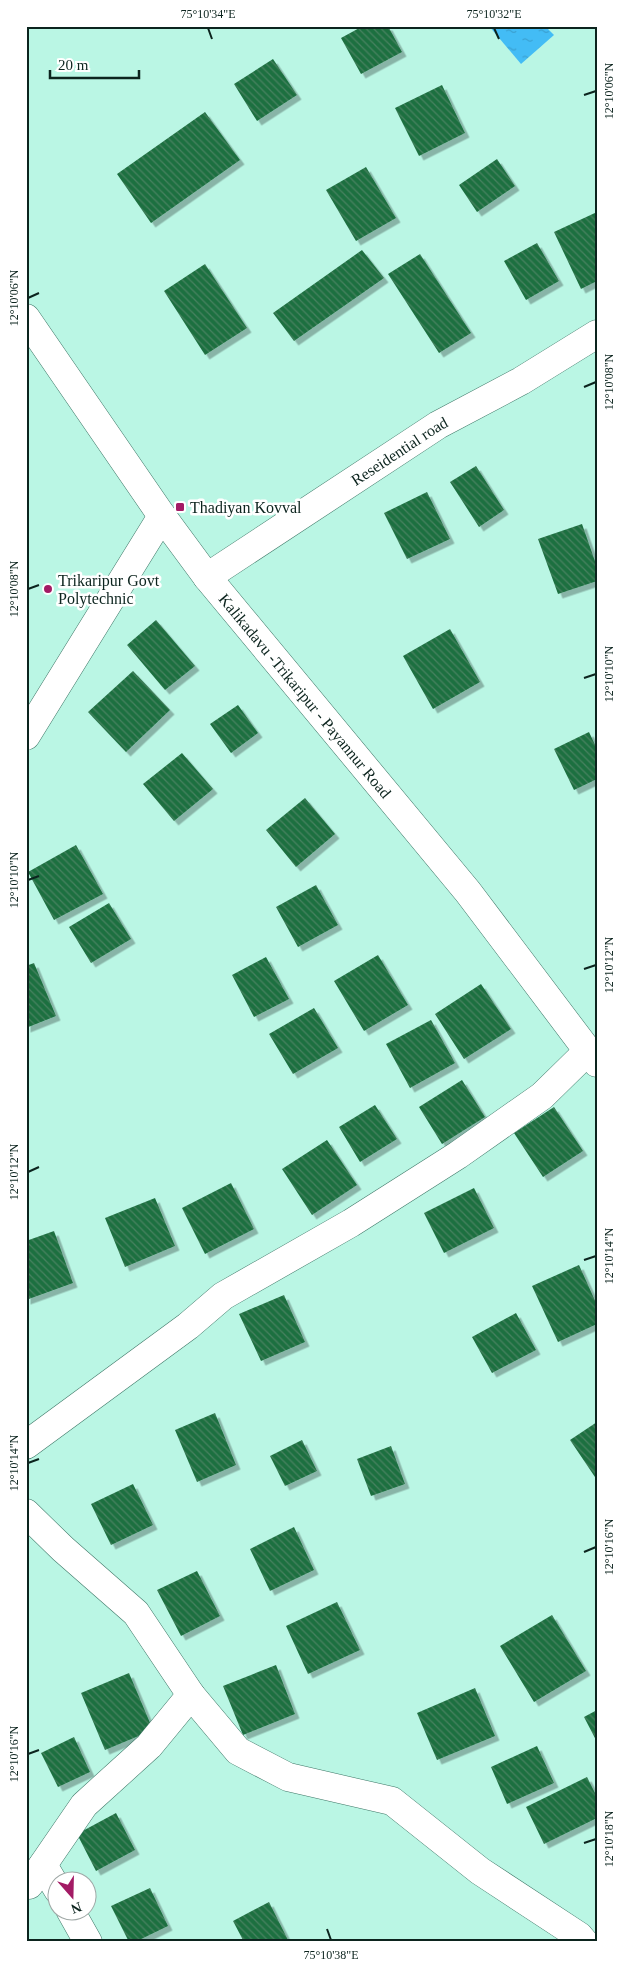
<svg xmlns="http://www.w3.org/2000/svg" width="623" height="1968" font-family="Georgia,serif">
<style>
.water{fill:url(#water-ripples)}
.building{fill:url(#building-back-hatch);filter:url(#shadow)}
.lines{fill:none;stroke-linecap:round;stroke-linejoin:round}
.street-casing{stroke:#3e7767;stroke-width:29}
.secondary-casing{stroke:#3e7767;stroke-width:29}
.street{stroke:#fff;stroke-width:28}
.secondary{stroke:#fff;stroke-width:28}
.ticks{fill:none;stroke:#0c241e;stroke-width:2}
.poi-dot{fill:#a31b65;stroke:#fff;stroke-width:2}
.labels{text-anchor:middle;dominant-baseline:central;stroke-width:5;stroke-linejoin:round;paint-order:stroke}
.street-label{font-size:16px;fill:#0c241e;stroke:#fff}
.poi-label{font-size:16px;fill:#0c241e;stroke:#fff;text-anchor:start}
.neatline{fill:none;stroke:#0c241e;stroke-width:2}
.ticks-label{font-size:12px;text-anchor:middle;fill:#0c241e}
</style>
<defs>
<pattern id="water-ripples" width="26" height="14" patternUnits="userSpaceOnUse" patternTransform="scale(1.25)"><rect width="26" height="14" fill="#43bcf5"/><path d="M2 4q2-2 4 0t4 0M15 11q2-2 4 0t4 0" fill="none" stroke="#3aa1d2"/></pattern>
<pattern id="building-back-hatch" width="6" height="6" patternUnits="userSpaceOnUse" patternTransform="scale(1.25)"><rect width="6" height="6" fill="#1f6f41"/><path d="M-1 5l2 2M0 0l6 6M5-1l2 2" fill="none" stroke="#458260"/></pattern>
<filter id="shadow"><feDropShadow dx="4.5" dy="4.5" stdDeviation="0" flood-color="#0004"/></filter>
</defs>
<rect width="100%" height="100%" fill="#baf6e4"/>
<path class="water" d="M489 26H545L554 35 521 64Z"/>
<path class="building" d="M363 26H388L402 52 361 74 341 38Z
M273 59 297 95 257 121 234 84Z
M442 85 465 133 419 156 395 108Z
M205 112 240 160 151 223 117 174Z
M497 159 515 186 477 212 459 185Z
M366 167 396 218 356 241 326 190Z
M597 212V281L581 289 554 232Z
M537 243 559 281 526 300 504 261Z
M362 250 384 278 294 341 273 313Z
M420 254 471 333 439 353 388 274Z
M205 264 247 328 205 355 164 291Z
M476 466 504 510 479 527 450 482Z
M427 492 450 539 407 559 384 513Z
M582 524 597 567V581L558 594 538 539Z
M156 620 195 666 165 690 127 645Z
M450 629 480 682 433 709 403 656Z
M133 671 170 710 126 752 88 712Z
M238 705 258 733 231 753 210 724Z
M589 732 597 749V779L574 790 554 749Z
M182 753 213 789 174 821 143 784Z
M305 798 335 834 296 867 266 830Z
M76 845 103 894 54 920 28 872Z
M316 885 338 925 298 947 276 907Z
M109 903 131 939 91 963 69 927Z
M378 955 408 1005 364 1031 334 981Z
M266 957 289 999 254 1017 232 975Z
M34 963 56 1016 26 1028V966Z
M481 984 511 1029 464 1059 435 1014Z
M314 1008 338 1048 293 1074 269 1034Z
M431 1020 455 1063 410 1088 386 1044Z
M462 1080 485 1117 442 1144 419 1107Z
M375 1105 397 1139 360 1162 339 1127Z
M554 1107 583 1151 543 1177 514 1133Z
M327 1140 357 1185 312 1215 282 1169Z
M231 1183 254 1229 205 1254 182 1208Z
M474 1188 494 1228 444 1253 424 1213Z
M155 1198 175 1246 125 1267 105 1218Z
M54 1231 73 1283 26 1300V1241Z
M579 1265 597 1305V1324L558 1342 532 1286Z
M284 1295 305 1342 261 1361 239 1314Z
M516 1313 536 1350 492 1373 472 1337Z
M215 1413 236 1465 197 1482 175 1430Z
M597 1422V1480L570 1440Z
M302 1440 317 1471 285 1486 270 1456Z
M391 1446 405 1484 371 1496 357 1459Z
M133 1484 153 1525 111 1545 91 1504Z
M294 1527 314 1570 270 1591 250 1549Z
M197 1571 220 1616 181 1636 157 1590Z
M337 1602 360 1650 308 1674 286 1626Z
M552 1615 586 1671 534 1702 500 1646Z
M276 1665 295 1714 243 1735 223 1686Z
M129 1673 153 1730 105 1750 81 1693Z
M475 1688 495 1736 437 1760 417 1713Z
M597 1710V1742L584 1717Z
M74 1737 90 1772 58 1787 41 1753Z
M537 1746 554 1783 507 1804 491 1767Z
M587 1777 597 1797V1818L544 1844 526 1807Z
M116 1813 135 1850 96 1871 77 1834Z
M150 1888 168 1926 135 1942H129L111 1906Z
M269 1902 289 1942H244L233 1921Z"/>
<g class="lines">
<g class="street-casing">
<g id="street">
<path id="s1" d="M207 577 438 425 521 381 597 334"/>
<path d="M26 736 162 516"/>
<path d="M26 1445 188 1326 223 1296 351 1223 458 1155 542 1096 588 1051"/>
<path d="M26 1513 63 1549 136 1613 191 1695 238 1751 288 1777 392 1801 480 1871 579 1936 584 1942"/>
<path d="M43 1865 58 1890"/>
<path d="M26 1884 29 1885 84 1805 149 1746 191 1695"/>
<path d="M70 1910 88 1942"/>
</g>
</g>
<g class="secondary-casing">
<g id="secondary">
<path id="s2" d="M26 318 162 516 207 577 468 892 597 1063"/>
</g>
</g>
<use href="#street" class="street"/>
<use href="#secondary" class="secondary"/>
</g>
<path class="ticks" d="M208 28 212 39M494 28 499 39M584 95 596 91M28 298 39 293M584 387 596 382M28 589 39 585M584 678 596 674M28 880 39 876M584 969 596 965M28 1172 39 1167M584 1260 596 1256M28 1463 39 1459M584 1552 596 1547M28 1754 39 1750M584 1843 596 1839M327 1929 331 1940"/>
<g class="poi-dot">
<rect x="175" y="502" width="10" height="10" rx="2.5"/>
<circle cx="48" cy="589" r="5"/>
</g>
<g class="labels">
<g class="street-label">
<text stroke="none"><textPath href="#s1" startOffset="230">Reseidential road</textPath></text>
<text stroke="none"><textPath href="#s2" startOffset="470">Kalikadavu -Trikaripur - Payannur Road</textPath></text>
</g>
<g class="poi-label">
<text x="190" y="507">Thadiyan Kovval</text>
<text x="58" y="580">Trikaripur Govt<tspan x="58" dy="18">Polytechnic</tspan></text>
</g>
</g>
<rect width="623" height="1968" fill="none" stroke="#ffffff" stroke-width="55"/>
<g transform="translate(72 1896) rotate(160)"><circle r="24" fill="#ffffff" stroke="#9ea7a5"/>
<path d="M0-4L9 19L0 12L-9 19Z" fill="#a31b65"/>
<text y="-8" font-size="14" font-weight="bold" text-anchor="middle" fill="#0c241e">N</text>
</g>
<path d="M50 70v8h89v-8" fill="none" stroke="#0c241e" stroke-width="2.5"/>
<text x="58" y="70" font-size="15" fill="#0c241e" stroke="#ffffff" stroke-width="4" paint-order="stroke">20 m</text>
<rect x="28" y="28" width="568" height="1912" class="neatline"/>
<g class="ticks-label">
<text x="208" y="18">75°10'34"E</text>
<text x="494" y="18">75°10'32"E</text>
<text transform="translate(609 91) rotate(-90)" y="4">12°10'06"N</text>
<text transform="translate(14 298) rotate(-90)" y="4">12°10'06"N</text>
<text transform="translate(609 382) rotate(-90)" y="4">12°10'08"N</text>
<text transform="translate(14 589) rotate(-90)" y="4">12°10'08"N</text>
<text transform="translate(609 674) rotate(-90)" y="4">12°10'10"N</text>
<text transform="translate(14 880) rotate(-90)" y="4">12°10'10"N</text>
<text transform="translate(609 965) rotate(-90)" y="4">12°10'12"N</text>
<text transform="translate(14 1172) rotate(-90)" y="4">12°10'12"N</text>
<text transform="translate(609 1256) rotate(-90)" y="4">12°10'14"N</text>
<text transform="translate(14 1463) rotate(-90)" y="4">12°10'14"N</text>
<text transform="translate(609 1547) rotate(-90)" y="4">12°10'16"N</text>
<text transform="translate(14 1754) rotate(-90)" y="4">12°10'16"N</text>
<text transform="translate(609 1839) rotate(-90)" y="4">12°10'18"N</text>
<text x="331" y="1959">75°10'38"E</text>
</g>
</svg>
